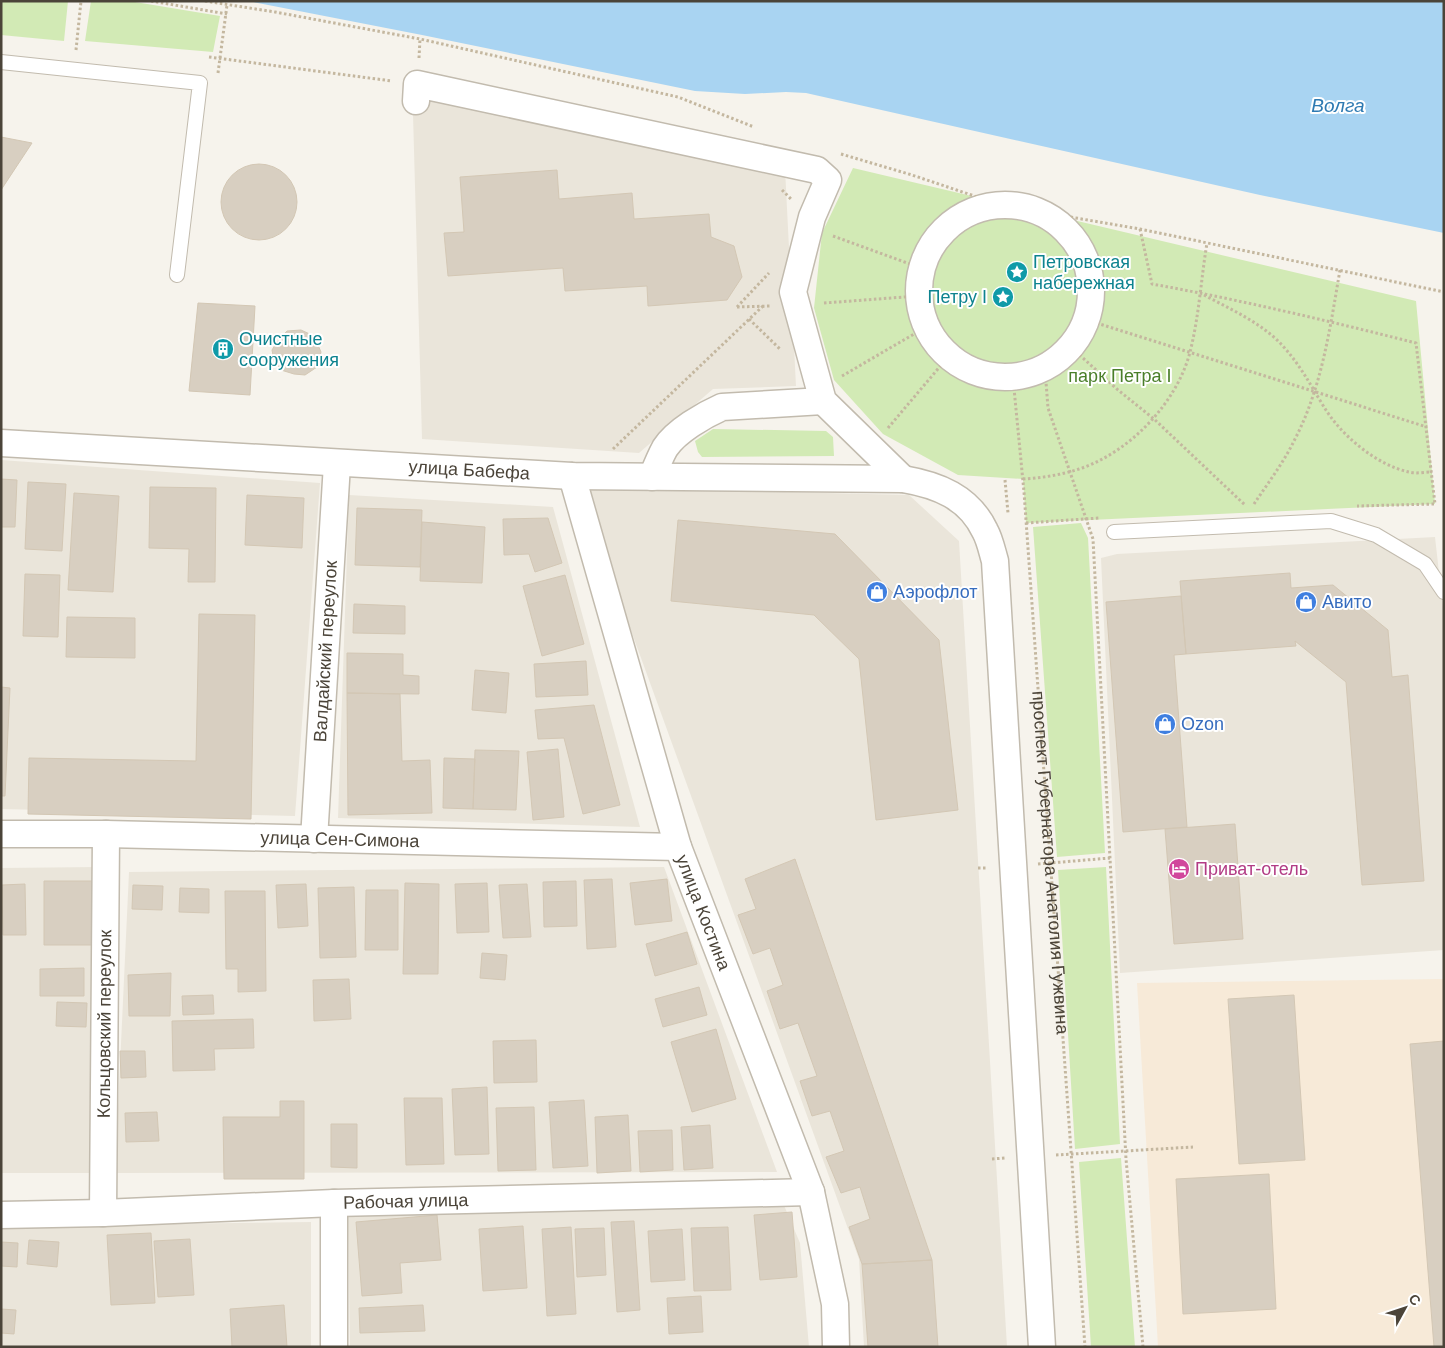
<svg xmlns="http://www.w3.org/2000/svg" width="1445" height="1348" font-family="Arial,sans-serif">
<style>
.residential{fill:#eae5da}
.commercial{fill:#f7ead8}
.green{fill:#d2eab5}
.water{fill:#a9d4f2}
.building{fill:#d8cfc1;stroke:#d3c7b4}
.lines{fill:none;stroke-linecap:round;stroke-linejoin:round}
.lane-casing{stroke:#c2bbae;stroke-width:16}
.street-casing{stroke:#c2bbae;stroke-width:29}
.path{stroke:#c4b79f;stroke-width:3;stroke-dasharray:2.5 2.5;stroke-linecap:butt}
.lane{stroke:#fff;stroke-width:14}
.street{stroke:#fff;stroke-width:26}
.labels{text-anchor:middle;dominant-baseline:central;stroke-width:4;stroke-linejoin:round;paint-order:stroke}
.culture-label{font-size:18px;fill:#0d838f;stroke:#fff;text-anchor:start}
.park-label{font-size:18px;fill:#4a7f2a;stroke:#fff}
.street-label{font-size:18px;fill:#4b4439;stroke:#fff}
.shop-label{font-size:18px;fill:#366cbe;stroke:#fff;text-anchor:start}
.hotel-label{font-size:18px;fill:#b23c85;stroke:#fff;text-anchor:start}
.water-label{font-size:19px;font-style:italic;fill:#2e7ab2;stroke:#fff}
</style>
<rect width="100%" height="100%" fill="#f6f3ec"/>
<path class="residential" d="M412 78 784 149 796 386 713 389 639 453 422 439Z
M1 460 320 483 295 816 1 809Z
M579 487 909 495 959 541 1007 1347H864L859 1259Z
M349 495 553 507 640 827 338 818Z
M1435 537 1444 617V950L1120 973 1101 558 1117 554Z
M98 867 89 1173H1V868Z
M664 867 777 1172 115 1173 129 872Z
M783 1203 800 1243 809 1347H350L348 1214Z
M311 1222V1347H1V1226Z"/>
<path class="commercial" d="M1444 979V1347H1158L1137 983Z"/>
<path class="green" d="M1 1H68L64 41 1 35Z
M91 1H129L220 16 213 52 85 41Z
M853 168 1416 301 1435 504 1026 523 1023 479 958 475 883 434 834 380 814 308 822 233Z
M713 429 826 431 833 437 834 456 702 457 698 452 695 441Z
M1081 523 1088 538 1105 853 1057 857 1033 527Z
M1106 867 1120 1144 1075 1149 1058 870Z
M1121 1158 1135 1347H1091L1079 1162Z"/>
<path class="water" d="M248 1H1444V233L1260 195 806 93 786 92 745 94 695 91 422 35Z"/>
<path class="building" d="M1 137 32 143 1 190Z
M221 202a38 38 0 1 1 76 0a38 38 0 1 1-76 0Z
M557 170 559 199 632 193 634 219 709 214 711 237 734 246 742 277 727 300 648 306 647 286 565 291 563 268 448 276 444 233 464 232 460 177Z
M198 303 255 306 250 395 189 391Z
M301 330 314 336 321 352 317 367 305 375 294 374 281 370 274 360 272 350 277 342 287 331Z
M1 479 17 480 15 527H1Z
M28 482 66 484 62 551 25 549Z
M150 487 216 488 215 582H188L189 549 149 548Z
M74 493 119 496 113 592 68 590Z
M247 495 304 498 302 548 245 545Z
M357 508 422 510 420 567 355 565Z
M548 518 562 563 535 572 529 554 504 555 503 519Z
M678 520 835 534 939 640 958 810 876 820 859 659 814 615 671 601Z
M422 522 485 527 482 583 420 581Z
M1290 573 1291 588 1333 585 1388 630 1392 677 1408 675 1424 881 1362 885 1346 682 1295 641 1296 646 1186 654 1180 581Z
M25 574 60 575 58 637 23 636Z
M565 575 584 644 542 656 523 586Z
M1181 596 1186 654 1174 655 1187 827 1123 832 1106 602Z
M354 604 405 606V634L353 633Z
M199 614 255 615 251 819 28 814 29 758 196 761Z
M67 617 135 618V658L66 657Z
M347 653 403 654V675L419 676V694L347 693Z
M586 661 588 695 536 697 534 664Z
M475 670 509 673 506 713 472 710Z
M1 687 10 688 5 796H1Z
M347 693 400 694 402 761 430 760 432 813 348 815Z
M594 705 620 805 583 814 564 738 538 739 535 710Z
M558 749 564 817 533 820 527 752Z
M475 750 519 751 516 810 473 809Z
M444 758 475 759 473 809 443 808Z
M1235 824 1243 939 1174 944 1165 829Z
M795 859 932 1260 862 1264 849 1227 870 1219 860 1187 841 1193 826 1157 844 1151 830 1111 812 1116 800 1081 817 1076 798 1023 780 1029 767 991 783 985 770 948 753 954 738 915 756 909 745 879Z
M612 879 616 947 587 949 584 880Z
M667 879 672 921 635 925 630 883Z
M44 881H95L94 945H44Z
M576 881 577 926 544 927 543 882Z
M405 883 439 884 438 974H403Z
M487 883 489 932 457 933 455 884Z
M25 884 26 935H3L2 885Z
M306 884 308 926 278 928 276 885Z
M527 884 531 937 503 938 499 885Z
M133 885 163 886 162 910 132 909Z
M354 887 356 957 320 958 318 888Z
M180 888 209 889V913L179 912Z
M366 890H398V950H365Z
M225 891H265L266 991 238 992V969H226Z
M687 932 697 964 655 976 646 944Z
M482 953 507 955 505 980 480 978Z
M84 968V996H40V969Z
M171 973 170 1016H129L128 975Z
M349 979 351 1019 314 1021 313 980Z
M699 987 707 1015 663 1027 655 999Z
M213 995 214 1014 183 1015 182 996Z
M1294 995 1305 1160 1239 1164 1228 999Z
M57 1002 87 1003 86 1027 56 1026Z
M253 1019 254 1048 214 1049 215 1070 173 1071 172 1021Z
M716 1029 736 1099 692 1112 671 1042Z
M536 1040 537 1082 494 1083 493 1041Z
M1444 1041V1347H1434L1410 1044Z
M120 1051H145L146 1077 121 1078Z
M487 1087 489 1154 455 1155 452 1089Z
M404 1098H442L444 1164 406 1165Z
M584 1100 588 1166 553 1168 549 1102Z
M280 1101H304V1179H224L223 1117H280Z
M534 1107 536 1170 498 1171 496 1108Z
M157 1112 159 1141 126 1142 125 1113Z
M628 1115 631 1171 597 1173 595 1117Z
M331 1124H357V1168L331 1167Z
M710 1125 713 1168 684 1170 681 1127Z
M672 1130 673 1170 640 1172 638 1131Z
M1269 1174 1276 1309 1183 1314 1176 1179Z
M792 1212 797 1277 760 1280 754 1215Z
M437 1215 441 1260 400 1263 402 1293 362 1296 356 1222Z
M634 1221 640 1310 617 1312 611 1222Z
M523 1226 527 1288 483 1291 479 1229Z
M571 1227 576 1314 547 1316 542 1229Z
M728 1227 731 1290 694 1291 691 1228Z
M604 1228 606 1275 577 1277 575 1229Z
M682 1229 685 1280 651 1282 648 1231Z
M151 1233 155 1303 111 1305 107 1235Z
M190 1239 194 1295 158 1297 154 1241Z
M29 1240 59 1242 57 1267 27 1264Z
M1 1242 18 1243 17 1267 1 1266Z
M932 1260 938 1347H868L862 1264Z
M701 1296 703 1332 669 1334 667 1298Z
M284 1305 287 1347H232L230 1309Z
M423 1305 425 1331 360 1333 359 1308Z
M1 1309 16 1310 14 1334 1 1333Z"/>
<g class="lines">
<g class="lane-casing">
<path id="lane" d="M1 62 200 83 177 275
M1114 532 1331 521 1376 535 1425 564 1444 592"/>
</g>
<g class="street-casing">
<g id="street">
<path d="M416 101 417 84 817 170 828 180 812 217 793 292 823 401 903 479"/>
<circle cx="1005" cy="291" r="86"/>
<path id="s2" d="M1 443 572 476 903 479C938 485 969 497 985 531 990 540 992 551 995 561L1042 1347"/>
<path id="s3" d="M572 476 678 847 811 1192 835 1304 836 1347"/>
<path d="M652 477C656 467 660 457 665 448 676 431 704 415 722 407L823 401"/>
<path id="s4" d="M1 834H106L678 847"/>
<path id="s5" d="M314 839 337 464"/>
<path d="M334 1203V1347"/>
<path id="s6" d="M103 1213 106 834"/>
<path id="s7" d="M1 1215 103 1213 334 1203 811 1192"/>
</g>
</g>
<g class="path">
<path d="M151 1 227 14"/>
<path d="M205 1 275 12 420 39 678 97 754 127"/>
<path d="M76 50 81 1"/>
<path d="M209 57 392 81"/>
<path d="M419 58 420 39"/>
<path d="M218 73 227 5"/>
<path d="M841 154 912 175 998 204"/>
<path d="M782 190 792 200"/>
<path d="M1041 212 1140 229 1444 292"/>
<path d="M1140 229 1152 284C1241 300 1329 321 1416 343L1435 504 1357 506"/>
<path d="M833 236 921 268"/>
<path d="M1204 295C1230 309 1260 322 1281 344 1299 363 1310 384 1324 407 1341 435 1376 465 1409 472 1416 474 1425 472 1432 472"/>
<path d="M824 303 918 296"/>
<path d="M737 307 769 273"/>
<path d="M737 307 770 306"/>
<path d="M749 319 781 350"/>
<path d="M1087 320 1427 427"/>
<path d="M1072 348 1118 390 1154 419 1245 505"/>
<path d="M1045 369 1048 408 1093 539 1126 1159 1143 1347"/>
<path d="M842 376 926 327"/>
<path id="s1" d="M1013 378 1024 492 1085 1347"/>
<path d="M888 428 948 357"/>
<path d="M613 449 763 306"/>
<path d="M1023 479C1041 478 1061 475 1079 469 1129 453 1177 403 1190 352 1199 317 1201 279 1207 243"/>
<path d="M1005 480 1008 513"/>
<path d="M1254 504C1268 483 1284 462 1295 439 1322 387 1330 328 1340 270"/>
<path d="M1026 523 1099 518"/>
<path d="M1038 864 1110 858"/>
<path d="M978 868H987"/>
<path d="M1056 1155 1193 1147"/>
<path d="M992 1159 1005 1158"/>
</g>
<use href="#lane" class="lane"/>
<use href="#street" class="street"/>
</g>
<defs>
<g id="sight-disc" transform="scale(1.125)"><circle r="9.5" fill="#0f9aa8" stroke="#fff"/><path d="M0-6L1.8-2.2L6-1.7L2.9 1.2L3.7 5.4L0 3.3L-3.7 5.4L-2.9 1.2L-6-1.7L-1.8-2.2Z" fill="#fff"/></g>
<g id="building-disc" transform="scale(1.125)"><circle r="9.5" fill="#0f9aa8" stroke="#fff"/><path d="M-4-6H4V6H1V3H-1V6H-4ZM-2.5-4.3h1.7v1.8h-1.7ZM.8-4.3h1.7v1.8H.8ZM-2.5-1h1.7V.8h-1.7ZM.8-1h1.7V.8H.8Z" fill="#fff"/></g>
<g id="shop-disc" transform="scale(1.125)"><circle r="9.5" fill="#3f7fe0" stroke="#fff"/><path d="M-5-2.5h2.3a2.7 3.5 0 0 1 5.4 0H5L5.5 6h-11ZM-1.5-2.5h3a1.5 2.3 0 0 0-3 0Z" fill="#fff"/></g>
<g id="hotel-disc" transform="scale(1.125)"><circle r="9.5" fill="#d1479c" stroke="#fff"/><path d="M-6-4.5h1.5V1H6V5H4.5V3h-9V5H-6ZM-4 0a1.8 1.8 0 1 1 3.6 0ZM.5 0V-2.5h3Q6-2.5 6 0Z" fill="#fff"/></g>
</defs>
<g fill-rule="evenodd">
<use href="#sight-disc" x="1017" y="272"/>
<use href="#sight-disc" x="1003" y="297"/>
<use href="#building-disc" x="223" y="349"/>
<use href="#shop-disc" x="877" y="592"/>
<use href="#shop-disc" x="1306" y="602"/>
<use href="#shop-disc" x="1165" y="724"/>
<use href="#hotel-disc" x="1179" y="869"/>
</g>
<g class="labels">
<g class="culture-label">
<text x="1033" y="262">Петровская<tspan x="1033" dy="21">набережная</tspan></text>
<text x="987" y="297" text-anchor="end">Петру I</text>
<text x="239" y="339">Очистные<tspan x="239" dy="21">сооружения</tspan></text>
</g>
<g class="park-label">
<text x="1120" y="376">парк Петра I</text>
</g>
<g class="street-label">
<text stroke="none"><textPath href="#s2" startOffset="469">улица Бабефа</textPath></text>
<text stroke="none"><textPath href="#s5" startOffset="188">Валдайский переулок</textPath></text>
<text stroke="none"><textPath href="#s4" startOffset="339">улица Сен-Симона</textPath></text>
<text stroke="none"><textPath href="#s1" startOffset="486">проспект Губернатора Анатолия Гужвина</textPath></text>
<text stroke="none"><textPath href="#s3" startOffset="456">улица Костина</textPath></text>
<text stroke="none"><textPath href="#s6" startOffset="189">Кольцовский переулок</textPath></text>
<text stroke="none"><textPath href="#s7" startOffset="405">Рабочая улица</textPath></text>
</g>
<g class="shop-label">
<text x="893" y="592">Аэрофлот</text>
<text x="1322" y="602">Авито</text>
<text x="1181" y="724">Ozon</text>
</g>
<g class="hotel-label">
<text x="1195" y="869">Приват-отель</text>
</g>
<g class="water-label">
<text x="1338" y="105">Волга</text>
</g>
</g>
<rect width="1445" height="1348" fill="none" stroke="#4b4439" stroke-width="5"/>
<g transform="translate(1405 1308) rotate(50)" stroke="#ffffff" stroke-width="4" paint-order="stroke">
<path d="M0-4L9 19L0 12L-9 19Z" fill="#4b4439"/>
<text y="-8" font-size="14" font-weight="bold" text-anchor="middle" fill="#4b4439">С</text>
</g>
</svg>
